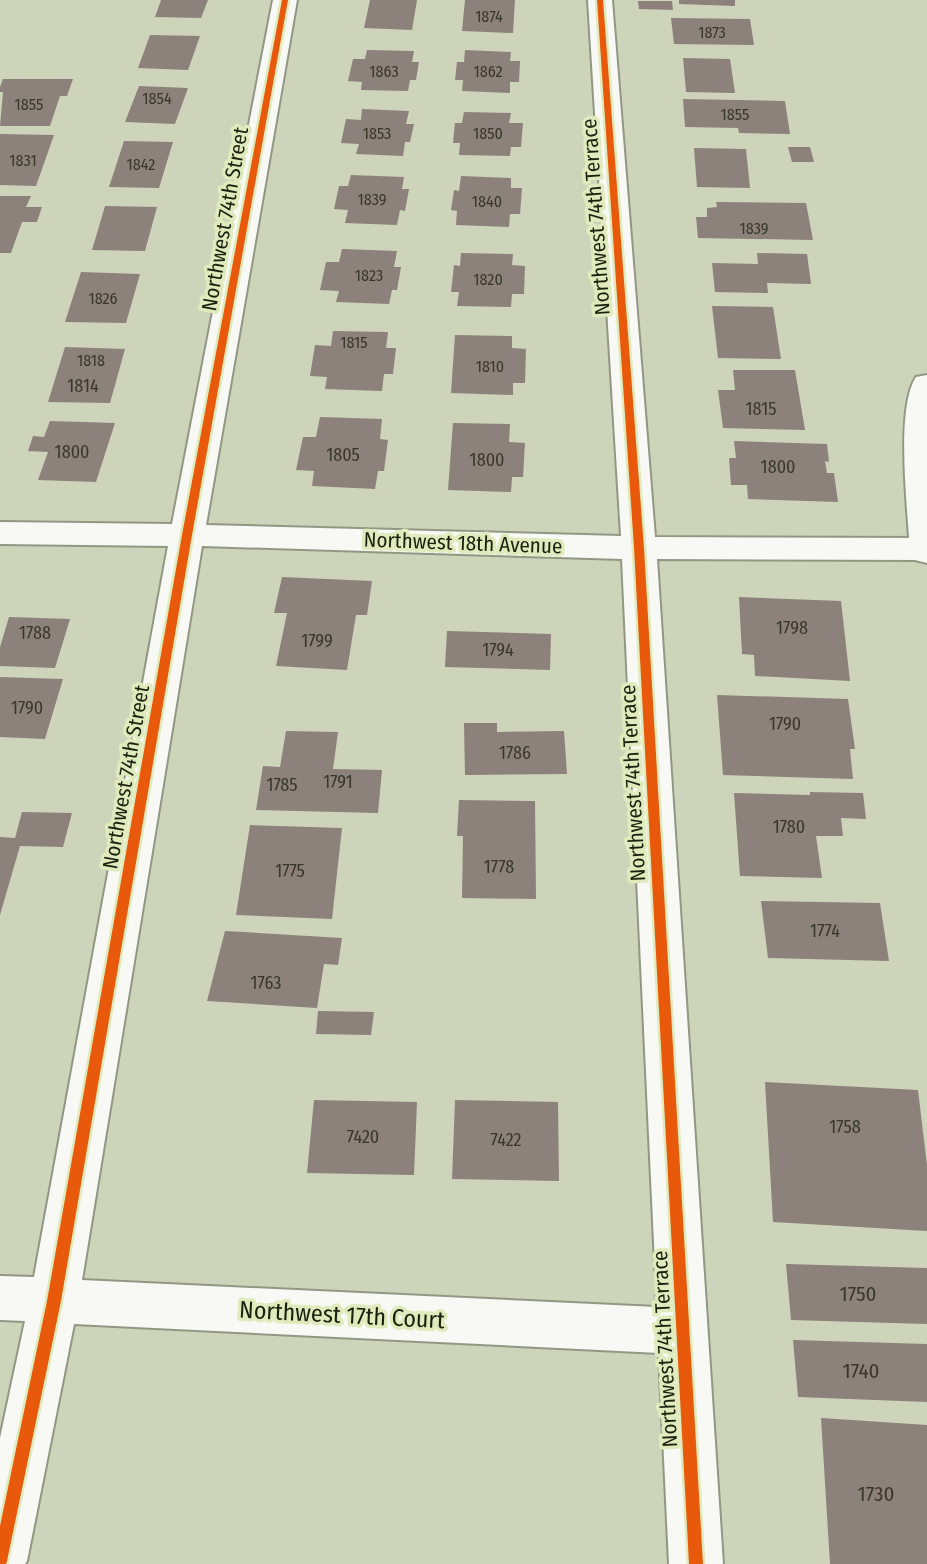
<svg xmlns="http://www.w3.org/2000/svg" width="927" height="1564" font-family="'Fira Sans Condensed',sans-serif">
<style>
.building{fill:#8d817b}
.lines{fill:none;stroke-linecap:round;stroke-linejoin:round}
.street-casing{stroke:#929784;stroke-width:4}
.secondary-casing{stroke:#929784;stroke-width:4}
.street{fill:#f8f9f5;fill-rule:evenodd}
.secondary{fill:#f8f9f5;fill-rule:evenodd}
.cycleway-casing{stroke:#dfebbc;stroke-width:5}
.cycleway{fill:#e8590c;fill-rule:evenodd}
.labels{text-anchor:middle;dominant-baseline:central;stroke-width:7;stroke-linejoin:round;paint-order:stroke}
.far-number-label{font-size:16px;fill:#38382a}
.number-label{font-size:18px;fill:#38382a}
.street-label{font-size:21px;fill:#1c200f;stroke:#dfebbc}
.near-number-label{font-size:21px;fill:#38382a}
.near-street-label{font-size:24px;fill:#1c200f;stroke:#dfebbc}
</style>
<rect width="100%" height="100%" fill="#cdd4ba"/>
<path class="building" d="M161 0H208L201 18 155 17Z
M370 0H417L412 30 364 28Z
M465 0H515L513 33 462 31Z
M679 0H735V6L679 4Z
M638 1H672L673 10 639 9Z
M671 18 750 19 754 45 674 44Z
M150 35 200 36 188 70 138 68Z
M367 50 414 51 412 62H419L416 80H410L408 91 361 90 362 82 348 81 353 59H365Z
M465 50 511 52 510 61H520L519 82H510V93L462 91 463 80H455L457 62H464Z
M683 58 730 59 735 93 686 92Z
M3 79H73L67 96H60L50 126H0L3 92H0V87Z
M139 86 188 88 175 124 125 122Z
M683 99 785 101 790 134 739 133 738 128 685 127Z
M362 109 409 111 406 124H414L410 142H405L403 156 356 154 359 144 341 143 346 119 361 120Z
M464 112 511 113 509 123H523L521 147H511L510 156 459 155 460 143H453L455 123H462Z
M0 134 54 135 36 186 0 185Z
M124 141 173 142 159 188 109 187Z
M788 147H810L814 162H792Z
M694 148 746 149 750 188 697 187Z
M351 175 404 177 402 189H409L405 211 400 210 397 225 345 223 348 210 334 209 339 186H348Z
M461 176 511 178V188H522L520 214H510L509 227 456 225 457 211 451 210 454 190 459 191Z
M0 196H31L26 207H42L37 222H22L11 253H0Z
M716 202 806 203 813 240 698 238 696 217H707V208L717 207Z
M105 206 157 207 145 251 92 250Z
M342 249 397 251 394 267H401L397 290H392L389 304 336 302 339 291 320 290 326 262H339Z
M461 253 513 254 512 265 525 266 524 294H512L511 307 457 306 459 292H451L454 265 460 266Z
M757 253 807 254 811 284 767 283 768 293 715 292 712 263 758 264Z
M81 272 140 274 126 323 65 322Z
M712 306 773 307 781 359 718 358Z
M333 331 388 332 386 348H396L393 374H384L382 391 325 389 327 377 310 376 315 345 331 346Z
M455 335 512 336V348L526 349 525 383H513V395L451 393Z
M65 347 125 349 110 403 48 402Z
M733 370H795L805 430 723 428 718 390H735Z
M320 417 382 419 380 439 388 440 384 471H378L375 489 312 486 314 471 296 470 303 437H316Z
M50 421 115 423 96 482 38 480 48 452 28 451 33 436 44 437Z
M453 423 510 424 509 442 525 443 523 477H512L511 492 448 490Z
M734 441 827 444 829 462 825 461 827 473H834L838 502 748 499 747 485H731L729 458H736Z
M282 577 372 581 367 615H356L347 670 276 666 287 613H274Z
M739 597 841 601 850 681 755 676 754 655 742 654Z
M9 617 70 619 55 668 0 666V647Z
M447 631 551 634 550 670 445 667Z
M0 677 63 679 45 739 0 737Z
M717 695 848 699 855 749H850L853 779 723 775Z
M464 723H497V732L564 731 567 774 465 775Z
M286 731 338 732 333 769 382 770 378 813 256 810 263 766 280 767Z
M810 792 863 793 866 819 841 818 843 836H816L822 878 740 876 734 793 810 795Z
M459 800 535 801 536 899 462 898 463 836H457Z
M22 812 72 813 63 847 20 846 0 915V837L15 838Z
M250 825 342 828 332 919 236 915Z
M761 901 880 903 889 961 768 958Z
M225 931 342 938 338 965 324 964 317 1008 207 1001Z
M318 1011 374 1012 371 1035 316 1034Z
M765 1082 918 1090 927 1165V1231L773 1222Z
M314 1100 417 1102 414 1175 307 1173Z
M455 1100 558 1102 559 1181 452 1179Z
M786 1264 927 1268V1324L791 1320Z
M793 1340 927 1344V1402L798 1397Z
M821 1418 927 1425V1564H830Z"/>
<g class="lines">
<g class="street-casing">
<path id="street" d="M273 0H297L206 525 621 536 588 0H612L655 537 927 538 926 560 657 559 723 1564H669L659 1353 74 1324 27 1561 25 1564H0V1438L25 1321 0 1320V1276L34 1277 168 546 0 544V522L172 524ZM202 546 622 559 657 1307 82 1280Z"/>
</g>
<g class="secondary-casing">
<path id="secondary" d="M927 375V563L915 560 910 552C908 512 895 409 916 377Z"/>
</g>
<use href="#street" class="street"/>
<use href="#secondary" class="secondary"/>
<g class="cycleway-casing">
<path id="cycleway" d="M282 0H288L192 535 61 1301 7 1561 6 1564H0V1526L47 1301 182 535Z
M597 0H603L644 548 703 1564H689L634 548Z"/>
</g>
<use href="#cycleway" class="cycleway"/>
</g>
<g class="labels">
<g class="far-number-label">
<text x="489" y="16">1874</text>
<text x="712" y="32">1873</text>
<text x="384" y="71">1863</text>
<text x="488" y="71">1862</text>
<text x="157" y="98">1854</text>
<text x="29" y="104">1855</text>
<text x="735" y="114">1855</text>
<text x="377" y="133">1853</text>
<text x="488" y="133">1850</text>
<text x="23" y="160">1831</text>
<text x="141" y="164">1842</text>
<text x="372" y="199">1839</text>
<text x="487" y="201">1840</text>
<text x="754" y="228">1839</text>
<text x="369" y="275">1823</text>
<text x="488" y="279">1820</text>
<text x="103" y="298">1826</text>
<text x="354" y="342">1815</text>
<text x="91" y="360">1818</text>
<text x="490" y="366">1810</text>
</g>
<g class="number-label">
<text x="83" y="386">1814</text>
<text x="761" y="409">1815</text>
<text x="72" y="452">1800</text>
<text x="343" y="455">1805</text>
<text x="487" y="460">1800</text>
<text x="778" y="467">1800</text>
<text x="792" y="628">1798</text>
<text x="35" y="633">1788</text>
<text x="317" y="641">1799</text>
<text x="498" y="650">1794</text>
<text x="27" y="708">1790</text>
<text x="785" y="724">1790</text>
<text x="515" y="753">1786</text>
<text x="338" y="782">1791</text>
<text x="282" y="785">1785</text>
<text x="789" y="827">1780</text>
<text x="499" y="867">1778</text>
<text x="290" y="871">1775</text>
<text x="825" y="931">1774</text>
<text x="266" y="983">1763</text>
<text x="845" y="1127">1758</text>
<text x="363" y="1137">7420</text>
<text x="506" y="1140">7422</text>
</g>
<g class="street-label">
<text transform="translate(596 217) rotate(-94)">Northwest 74th Terrace</text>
<text transform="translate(225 219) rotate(-80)">Northwest 74th Street</text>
<text transform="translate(463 543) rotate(2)">Northwest 18th Avenue</text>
<text transform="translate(126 777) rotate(-80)">Northwest 74th Street</text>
<text transform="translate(633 783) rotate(-93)">Northwest 74th Terrace</text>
<text transform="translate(665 1349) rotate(-93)">Northwest 74th Terrace</text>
</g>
<g class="near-number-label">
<text x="858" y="1294">1750</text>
<text x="861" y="1371">1740</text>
<text x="876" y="1494">1730</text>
</g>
<g class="near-street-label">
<text transform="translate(342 1315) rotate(3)">Northwest 17th Court</text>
</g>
</g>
</svg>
